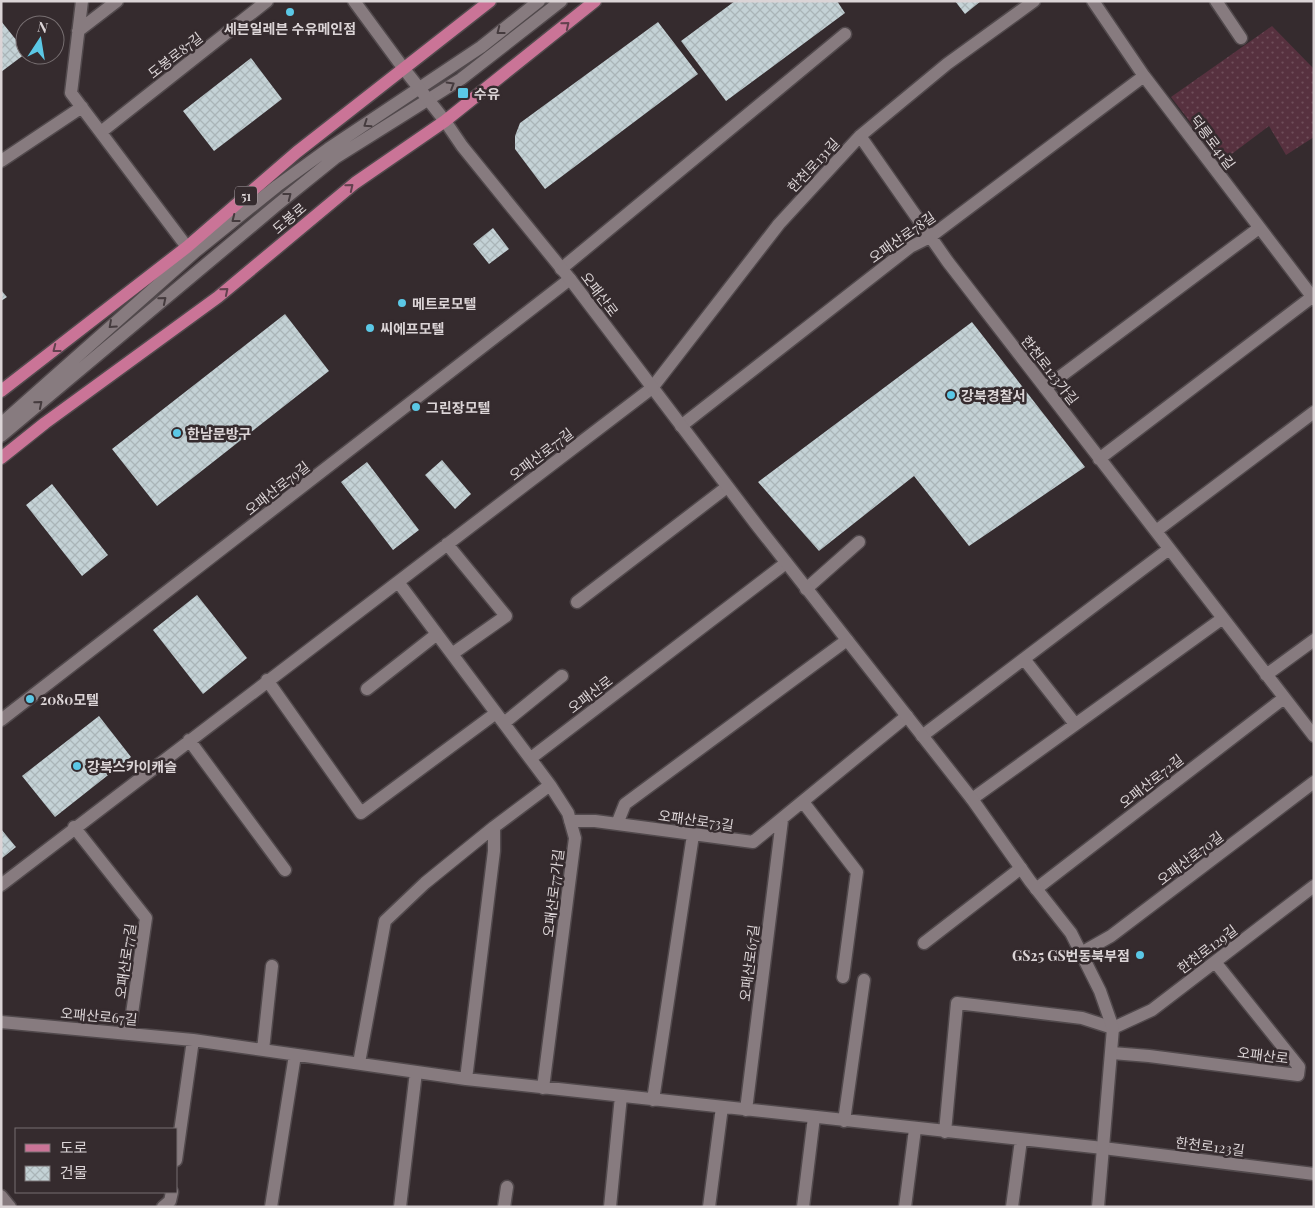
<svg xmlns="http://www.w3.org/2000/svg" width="1315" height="1208" font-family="'Playfair Display','Noto Sans KR',serif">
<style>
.grass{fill:url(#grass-dots)}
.building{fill:url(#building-cross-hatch)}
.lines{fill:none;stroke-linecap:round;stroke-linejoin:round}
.lane-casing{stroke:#51494c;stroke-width:15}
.street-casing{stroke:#51494c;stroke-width:15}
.secondary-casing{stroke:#51494c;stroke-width:15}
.primary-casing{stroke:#51494c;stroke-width:15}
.lane{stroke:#877b7f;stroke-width:12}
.street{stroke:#877b7f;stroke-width:12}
.secondary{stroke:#877b7f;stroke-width:12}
.primary{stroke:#ca7497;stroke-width:12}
.oneway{stroke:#62414e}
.oneway2{stroke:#453b3e}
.poi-dot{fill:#5bc8e6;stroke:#352b2e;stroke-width:2}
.labels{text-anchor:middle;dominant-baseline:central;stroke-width:5;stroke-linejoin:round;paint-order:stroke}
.shield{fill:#352b2e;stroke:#a9a1a4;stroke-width:1}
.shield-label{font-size:12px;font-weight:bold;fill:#dbd4d6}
.poi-label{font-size:14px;font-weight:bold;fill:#dbd4d6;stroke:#352b2e;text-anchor:start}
.street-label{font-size:14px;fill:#dbd4d6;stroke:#352b2e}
</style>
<defs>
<pattern id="grass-dots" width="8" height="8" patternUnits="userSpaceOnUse" patternTransform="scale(1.25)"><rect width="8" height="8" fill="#57313f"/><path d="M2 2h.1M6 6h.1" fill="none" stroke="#6f4e5a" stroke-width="1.8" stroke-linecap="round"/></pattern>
<pattern id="building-cross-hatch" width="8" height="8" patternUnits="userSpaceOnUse" patternTransform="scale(1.25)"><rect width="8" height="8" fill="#c4d2d6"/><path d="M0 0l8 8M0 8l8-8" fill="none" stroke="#aab5b8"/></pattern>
</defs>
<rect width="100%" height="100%" fill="#352b2e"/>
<path class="grass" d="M1272 26 1314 69V137L1286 155 1269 126 1221 162 1171 97Z"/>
<path class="building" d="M735 1H837L845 13 726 101 681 41Z
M955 1H981L965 14Z
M1 21 25 51V54L1 72Z
M658 22 698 74 545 189 515 149V136L520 123Z
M251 58 282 99 214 151 183 111Z
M493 228 509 249 489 264 473 244Z
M1 290 7 297 1 301Z
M285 314 329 371 157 506 112 449Z
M972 322 1085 467 969 546 914 476 819 551 758 482Z
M442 460 471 494 455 509 425 475Z
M367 462 419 530 393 550 341 482Z
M52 484 108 555 82 576 26 505Z
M197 595 247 658 203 694 153 630Z
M99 716 131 757 55 817 22 776Z
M1 829 16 847 1 859Z"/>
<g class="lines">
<g class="lane-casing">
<path id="lane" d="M561 269 845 34
M1 424 196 251 277 186 328 149 481 47 539 1
M1 436 278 204 335 158 461 79 561 1
M806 589 859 542"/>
</g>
<g class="street-casing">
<path id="street" d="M82 1 71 93 187 247
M354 1 404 69 445 121
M1093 1 1144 76 1314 299
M1216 1 1241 38
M78 31 117 1
M101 132 267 1
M860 136 948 262 1314 736
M1 161 82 107
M1045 388 1259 228
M681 426 910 247 930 237 1144 76
M1099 459 1312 297
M1156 531 1314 412
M447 544 506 616 452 654
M398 582 550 785 568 813 575 838 543 1088
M577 602 727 487
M1024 659 1075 724
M1266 675 1314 640
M267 680 361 813 496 713
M367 689 437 634
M1 720 570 279
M504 723 562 676
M922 736 1169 549
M189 740 285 870
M531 758 786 563
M972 799 1223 618
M803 802 857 872 843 977
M570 821H595L753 842 907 716
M617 824 625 804 847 640
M74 827 146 918 129 1034
M1 885 652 388 779 224 860 136 947 64 1034 1
M1036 889 1284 698
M924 943 1021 868
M1081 953 1111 936 1314 782
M1 1022 193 1040 466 1079 1103 1148 1314 1174
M263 1050 272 966
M1112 1053 1149 1056 1298 1075 1299 1067 1215 962
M359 1063 385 921 425 883 494 827 550 785
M466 1079 494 851V827
M653 1100 693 835
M746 1110 782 820
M844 1121 864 980
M945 1132 957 1003 1082 1018 1113 1028 1152 1010 1314 886
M176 1160 193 1040
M1 1196 10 1207
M163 1207 170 1201 172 1192
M271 1207 295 1055
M400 1207 416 1072
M504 1207 507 1187
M610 1207 621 1096
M709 1207 722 1107
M803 1207 814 1117
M905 1207 915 1129
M1012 1207 1021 1140"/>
</g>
<g class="secondary-casing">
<path id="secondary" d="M445 121 462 146 570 279 756 524 972 799 1030 881 1071 933 1100 991 1113 1028 1098 1207"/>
</g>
<g class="primary-casing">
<path id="primary" d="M1 391 187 247 297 152 490 1
M1 458 45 423 218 297 355 183 445 121 595 1"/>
</g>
<use href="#lane" class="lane"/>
<use href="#street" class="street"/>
<use href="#secondary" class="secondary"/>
<use href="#primary" class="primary"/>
</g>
<defs><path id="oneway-chevron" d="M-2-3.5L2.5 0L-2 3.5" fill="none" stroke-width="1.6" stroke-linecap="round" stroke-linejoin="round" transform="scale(1.25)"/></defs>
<g class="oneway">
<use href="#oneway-chevron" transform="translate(566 25) rotate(-39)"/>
<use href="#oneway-chevron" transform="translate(350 187) rotate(-39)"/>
<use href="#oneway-chevron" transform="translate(225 291) rotate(-40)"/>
<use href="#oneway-chevron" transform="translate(56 349) rotate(142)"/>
</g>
<g class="oneway2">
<use href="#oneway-chevron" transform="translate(500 31) rotate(142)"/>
<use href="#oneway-chevron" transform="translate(451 85) rotate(-31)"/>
<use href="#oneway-chevron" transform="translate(367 124) rotate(146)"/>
<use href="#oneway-chevron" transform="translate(288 196) rotate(-38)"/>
<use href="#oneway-chevron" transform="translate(235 219) rotate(142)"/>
<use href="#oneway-chevron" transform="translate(163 300) rotate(-40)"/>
<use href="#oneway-chevron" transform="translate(112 325) rotate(138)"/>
<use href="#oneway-chevron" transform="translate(39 404) rotate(-40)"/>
</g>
<g class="poi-dot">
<circle cx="290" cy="12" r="5"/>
<rect x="457" y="87" width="12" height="12" rx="2.5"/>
<circle cx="402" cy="303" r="5"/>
<circle cx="370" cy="328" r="5"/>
<circle cx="951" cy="395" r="5"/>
<circle cx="416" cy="407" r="5"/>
<circle cx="177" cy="433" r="5"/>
<circle cx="30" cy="699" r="5"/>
<circle cx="77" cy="766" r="5"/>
<circle cx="1140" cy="955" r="5"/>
</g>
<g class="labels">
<rect class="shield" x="235" y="186.5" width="22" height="19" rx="4"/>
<g class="shield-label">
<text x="246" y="196">51</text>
</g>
<g class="poi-label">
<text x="290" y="28" text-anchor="middle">세븐일레븐 수유메인점</text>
<text x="474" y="93">수유</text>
<text x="412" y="303">메트로모텔</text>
<text x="380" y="328">씨에프모텔</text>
<text x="961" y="395">강북경찰서</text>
<text x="426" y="407">그린장모텔</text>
<text x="187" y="433">한남문방구</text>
<text x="40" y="699">2080모텔</text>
<text x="87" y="766">강북스카이캐슬</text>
<text x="1130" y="955" text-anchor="end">GS25 GS번동북부점</text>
</g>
<g class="street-label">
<text transform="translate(175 55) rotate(-38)">도봉로87길</text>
<text transform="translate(1213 142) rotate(53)">덕릉로41길</text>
<text transform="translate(813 165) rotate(-47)">한천로131길</text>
<text transform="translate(289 218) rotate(-40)">도봉로</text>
<text transform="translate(902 237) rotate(-35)">오패산로78길</text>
<text transform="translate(600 294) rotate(53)">오패산로</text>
<text transform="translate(1050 370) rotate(52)">한천로123가길</text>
<text transform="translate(541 454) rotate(-37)">오패산로77길</text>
<text transform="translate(277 488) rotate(-38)">오패산로79길</text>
<text transform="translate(590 694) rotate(-37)">오패산로</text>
<text transform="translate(1151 781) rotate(-38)">오패산로72길</text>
<text transform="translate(696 820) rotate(8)">오패산로73길</text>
<text transform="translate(1190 858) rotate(-37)">오패산로70길</text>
<text transform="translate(553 893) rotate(-83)">오패산로77가길</text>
<text transform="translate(1207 949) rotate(-37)">한천로129길</text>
<text transform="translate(125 961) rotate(-82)">오패산로77길</text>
<text transform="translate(749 963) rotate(-83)">오패산로67길</text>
<text transform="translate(99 1016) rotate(5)">오패산로67길</text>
<text transform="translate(1263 1055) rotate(7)">오패산로</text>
<text transform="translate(1210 1146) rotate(7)">한천로123길</text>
</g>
</g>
<rect width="1315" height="1208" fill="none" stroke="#dbd4d6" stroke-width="5"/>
<rect x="15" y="1128" width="162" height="65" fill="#352b2e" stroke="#776f71"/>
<rect x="25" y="1144" width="25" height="8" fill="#ca7497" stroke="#776f71"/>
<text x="60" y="1153" font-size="15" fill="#dbd4d6">도로</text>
<rect x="25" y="1166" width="25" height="15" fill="url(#building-cross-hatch)" stroke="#776f71"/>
<text x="60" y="1178" font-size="15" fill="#dbd4d6">건물</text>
<g transform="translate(40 40) rotate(12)"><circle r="24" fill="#352b2e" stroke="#776f71"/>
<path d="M0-4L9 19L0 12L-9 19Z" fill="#5bc8e6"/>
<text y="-8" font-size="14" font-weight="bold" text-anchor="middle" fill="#dbd4d6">N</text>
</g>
</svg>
